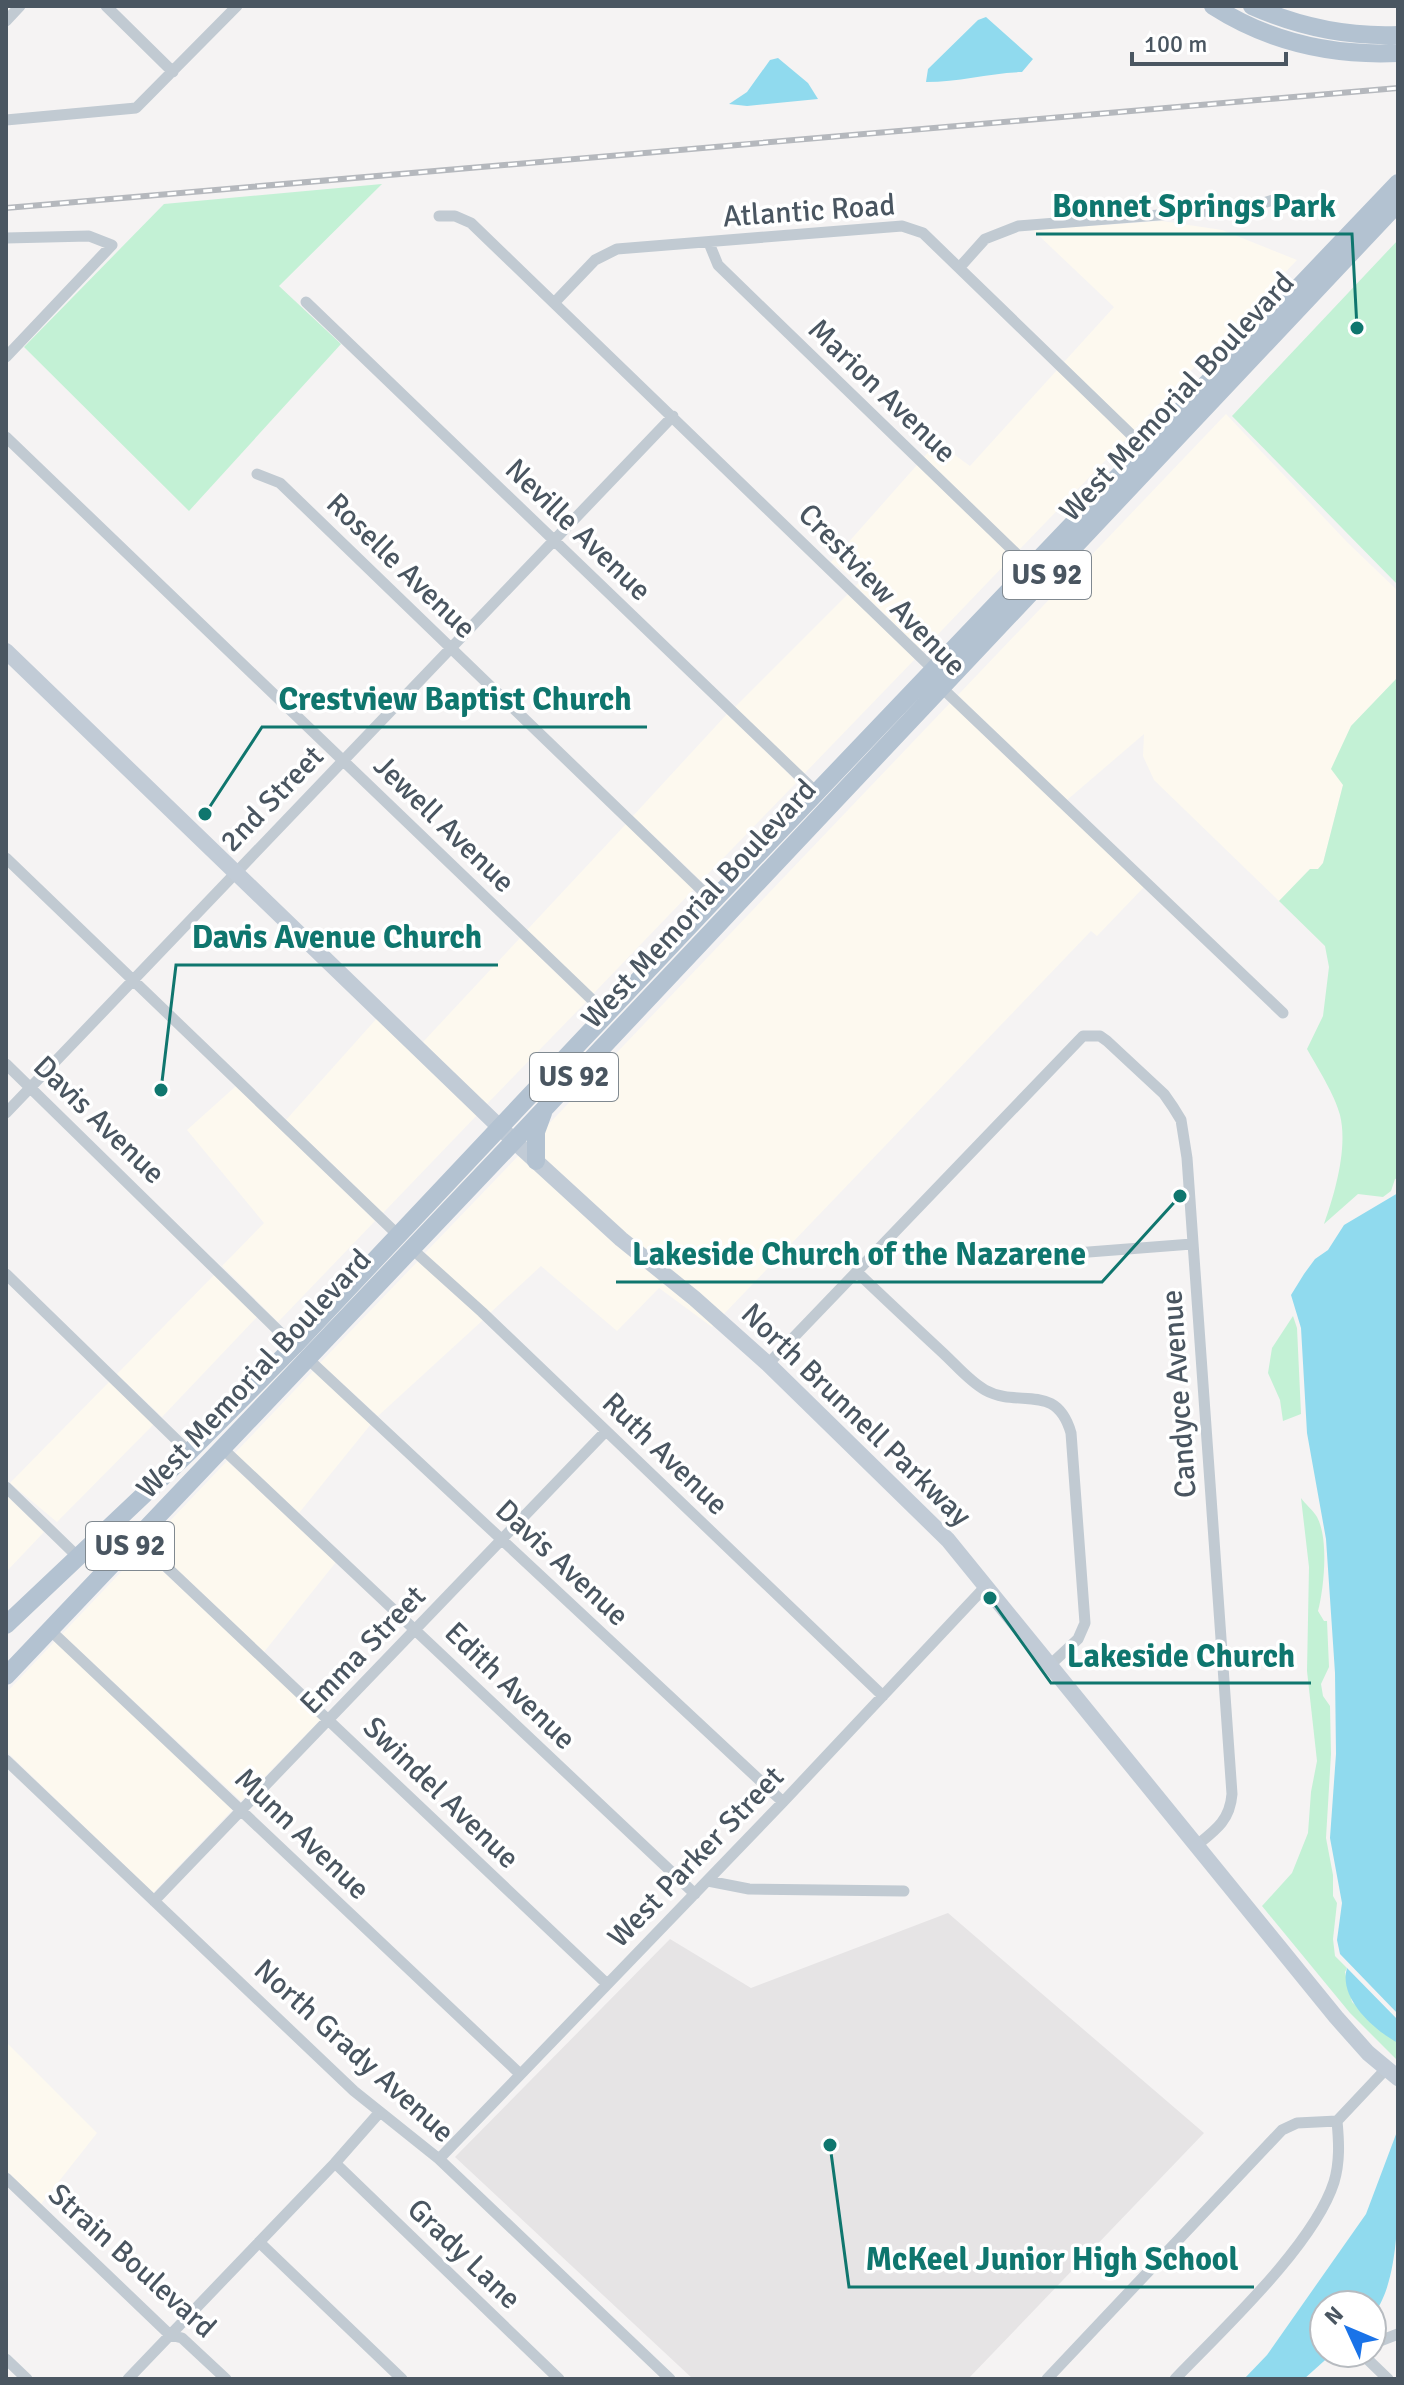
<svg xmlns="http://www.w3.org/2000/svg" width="1404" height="2385" font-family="Signika,sans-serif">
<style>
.commercial{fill:#fdf9ef}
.education{fill:#e6e4e5}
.green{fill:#c3f1d5}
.water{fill:#90daee}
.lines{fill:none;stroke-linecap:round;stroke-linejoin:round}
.street{stroke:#c1cad2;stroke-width:11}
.secondary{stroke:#c1cbd6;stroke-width:16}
.primary{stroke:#b3c2d1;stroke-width:18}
.rail-casing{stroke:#b5b8bd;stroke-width:6}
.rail{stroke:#fff;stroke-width:3;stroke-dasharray:9;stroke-linecap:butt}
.labels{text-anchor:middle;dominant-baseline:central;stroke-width:7;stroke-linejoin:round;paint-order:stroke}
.shield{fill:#fff;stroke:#808990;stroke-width:2}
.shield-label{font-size:28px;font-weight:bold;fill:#4a5661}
.street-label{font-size:30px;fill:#4a5661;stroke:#fff}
.leader{fill:none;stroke:#0f766e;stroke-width:3}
.callout-dot{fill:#0f766e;stroke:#fff;stroke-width:3}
.callout-label{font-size:32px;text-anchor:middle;font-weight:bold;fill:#0f766e;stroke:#fff;stroke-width:7;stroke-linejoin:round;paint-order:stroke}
</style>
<rect width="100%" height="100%" fill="#f5f3f3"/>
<path class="commercial" d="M1162 221 1222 230 1297 260 1134 430 1064 362 1114 307 1033 230Z
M1057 370 1127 438 1019 550 924 457 937 442 970 466Z
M1226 414 1347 542 1398 591V677L1351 726 1343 785 1323 863 1318 869H1310L1279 901 1154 780 1143 756 1144 734 1067 800 958 695Z
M917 465 1012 557 922 651 856 586 859 582 831 562Z
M848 594 915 659 804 774 735 707Z
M950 703 1144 887 1097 936 1091 931 722 1316 651 1257 542 1159 543 1130Z
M727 714 797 782 701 881 633 816Z
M626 824 694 889 593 994 527 930Z
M520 938 586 1002 486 1105 423 1042Z
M378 1017 479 1113 383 1213 286 1120Z
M236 1086 375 1221 278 1322 222 1266 264 1223 187 1130Z
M520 1154 715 1324 712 1327 659 1288 617 1331 541 1266 490 1313 425 1253Z
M418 1261 483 1320 378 1416 320 1363Z
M215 1274 258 1316 162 1417 117 1374Z
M313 1371 371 1424 299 1513 235 1453Z
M109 1382 154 1424 57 1522 10 1483Z
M227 1461 336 1562 264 1652 149 1543Z
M6 1495 44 1532 6 1572Z
M141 1551 321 1719 241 1801 62 1634Z
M55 1641 233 1809 153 1893 6 1751V1693Z
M6 2042 97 2133 41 2204 6 2170Z"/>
<path class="education" d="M948 1913 1204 2133 968 2379H693L455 2157 670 1939 751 1988Z"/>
<path class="green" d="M382 184 279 286 341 344 189 511 24 347 164 204Z
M1398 240V585L1232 416Z
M1398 677V1178L1395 1179 1391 1191 1383 1197 1358 1194 1324 1224C1335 1193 1348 1148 1340 1115 1335 1095 1317 1067 1307 1049L1323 1016 1329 967 1325 946 1279 901 1310 869H1318L1323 863 1343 785 1331 769 1351 726Z
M1293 1316 1297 1328 1301 1414 1283 1421 1280 1400 1268 1373 1272 1348Z
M1301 1498C1305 1504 1313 1510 1317 1517 1329 1539 1324 1588 1318 1611L1324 1621H1327L1329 1667 1321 1684 1323 1696 1330 1706 1331 1754 1326 1838 1333 1875V1896L1337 1903 1333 1939 1335 1956 1347 1968 1345 1972 1352 2002 1398 2043V2061L1350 2013 1262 1906 1292 1873 1308 1833 1311 1792 1317 1761 1307 1671 1309 1567Z"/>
<path class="water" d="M986 17 1033 59 1022 72C990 73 959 82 926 82L928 69 978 20Z
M778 58 808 83 818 99 747 106 729 104 747 92 770 60Z
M1398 1193V2014L1340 1954 1337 1940 1342 1903 1330 1838 1336 1754 1335 1673 1326 1539 1307 1433 1301 1328 1291 1295 1304 1274 1315 1259 1328 1250 1344 1225Z
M1347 1968 1398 2020V2043C1374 2030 1338 1998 1347 1968Z
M1398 2129C1398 2179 1404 2280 1372 2316V2305H1324V2353H1333L1304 2379H1244L1267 2355 1366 2214Z"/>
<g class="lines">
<path class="street" d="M106 6 173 72
M6 21 20 6
M6 120 136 108 237 6
M439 216H455L471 223 934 670 941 687 1283 1013
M6 238 89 236 112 245 6 357
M709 243 718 265 1031 568
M959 268 985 239 1018 226 1248 208 1276 199
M306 302 817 793
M554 303 595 260 617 249 902 226 923 233 1145 448
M6 437 607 1014
M257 474 280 483 713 901
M6 858 398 1235
M6 1064 294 1346
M6 1113 673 416
M411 1248 482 1312 883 1696
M1063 1254 1192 1244
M857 1272C885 1299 914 1326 943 1353 956 1365 969 1381 985 1390 1019 1409 1056 1381 1071 1433L1085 1623 1078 1639 1050 1665
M6 1274 189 1452
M307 1358 783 1802
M768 1364 1083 1036H1100L1107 1041 1164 1094 1173 1107 1181 1120 1187 1158 1232 1794C1230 1820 1216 1830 1197 1845
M222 1448 695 1894
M6 1487 77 1556
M137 1539 607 1984
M50 1630 520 2074
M6 1760 354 2091 439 2159 670 2379
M708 1881 749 1889 904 1891
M154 1901 606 1431
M439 2159 783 1802 985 1587
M335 2163 559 2379
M6 2178 170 2335 182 2338 226 2379
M259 2242 402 2379
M1372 2344 1398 2334
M1361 2353 1388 2379
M6 2359 27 2379
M128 2379 335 2163 379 2113
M1047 2379 1282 2130 1297 2123 1337 2121 1386 2069
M1175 2379C1222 2330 1314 2245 1334 2182 1340 2162 1339 2142 1337 2121"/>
<path class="secondary" d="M6 651 514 1141 621 1239 694 1298 768 1364 948 1540 1336 2017 1368 2053 1398 2078"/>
<path class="primary" d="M1213 6C1269 42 1333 56 1398 53
M1252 6C1299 27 1347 37 1398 35
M536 1161V1132L543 1113
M6 1625 189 1452 294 1346 713 901 1398 183
M6 1676 514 1141 1398 203"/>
<g class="rail-casing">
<path id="rail" d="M6 208 1398 88"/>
</g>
<use href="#rail" class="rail"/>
</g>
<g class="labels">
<g class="shield">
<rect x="1003" y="551" width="88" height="48" rx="6"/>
<rect x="530" y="1053" width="88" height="48" rx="6"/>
<rect x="86" y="1522" width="88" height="48" rx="6"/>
</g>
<g class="shield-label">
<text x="1047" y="575">US 92</text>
<text x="574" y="1077">US 92</text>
<text x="130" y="1546">US 92</text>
</g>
<g class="street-label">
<text transform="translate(809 211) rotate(-4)">Atlantic Road</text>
<text transform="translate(882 391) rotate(44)">Marion Avenue</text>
<text transform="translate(1177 397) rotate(-47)">West Memorial Boulevard</text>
<text transform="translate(578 530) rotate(44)">Neville Avenue</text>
<text transform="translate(401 566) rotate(44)">Roselle Avenue</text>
<text transform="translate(882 590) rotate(46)">Crestview Avenue</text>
<text transform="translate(272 799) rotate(-46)">2nd Street</text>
<text transform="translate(444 824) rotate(44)">Jewell Avenue</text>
<text transform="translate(699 904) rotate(-47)">West Memorial Boulevard</text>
<text transform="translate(99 1120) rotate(44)">Davis Avenue</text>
<text transform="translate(254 1374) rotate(-47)">West Memorial Boulevard</text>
<text transform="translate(1179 1394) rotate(-94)">Candyce Avenue</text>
<text transform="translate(856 1415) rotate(44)">North Brunnell Parkway</text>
<text transform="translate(665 1454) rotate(44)">Ruth Avenue</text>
<text transform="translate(562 1563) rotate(43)">Davis Avenue</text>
<text transform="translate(363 1650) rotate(-46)">Emma Street</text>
<text transform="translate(510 1686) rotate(44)">Edith Avenue</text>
<text transform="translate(441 1793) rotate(44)">Swindel Avenue</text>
<text transform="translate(302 1834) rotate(44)">Munn Avenue</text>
<text transform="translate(696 1857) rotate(-46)">West Parker Street</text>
<text transform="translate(354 2051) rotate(42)">North Grady Avenue</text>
<text transform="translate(464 2254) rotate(44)">Grady Lane</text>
<text transform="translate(132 2261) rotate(42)">Strain Boulevard</text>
</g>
</g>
<path class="leader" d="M1357 328L1352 234H1036M205 814L262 727H647M161 1090L176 965H498M1180 1196L1102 1282H616M990 1598L1051 1683H1311M830 2145L849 2287H1254"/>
<g class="callout-dot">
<circle cx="1357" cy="328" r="8"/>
<circle cx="205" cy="814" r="8"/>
<circle cx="161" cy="1090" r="8"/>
<circle cx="1180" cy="1196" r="8"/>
<circle cx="990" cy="1598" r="8"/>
<circle cx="830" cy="2145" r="8"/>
</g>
<g class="callout-label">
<text x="1194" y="217">Bonnet Springs Park</text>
<text x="455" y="710">Crestview Baptist Church</text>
<text x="337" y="948">Davis Avenue Church</text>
<text x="859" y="1265">Lakeside Church of the Nazarene</text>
<text x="1181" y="1667">Lakeside Church</text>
<text x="1052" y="2270">McKeel Junior High School</text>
</g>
<rect width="1404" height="2385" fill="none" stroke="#4a5661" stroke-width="16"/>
<g transform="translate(1348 2329) rotate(314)"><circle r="38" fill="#ffffff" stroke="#b7bbc0" stroke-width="2"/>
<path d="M0-6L14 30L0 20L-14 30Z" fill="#1a73e8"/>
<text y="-12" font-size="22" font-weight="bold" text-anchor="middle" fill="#4a5661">N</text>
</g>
<path d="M1132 52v12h154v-12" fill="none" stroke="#4a5661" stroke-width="4"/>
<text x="1144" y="52" font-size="24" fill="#4a5661" stroke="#ffffff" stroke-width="6" paint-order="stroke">100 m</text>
</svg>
